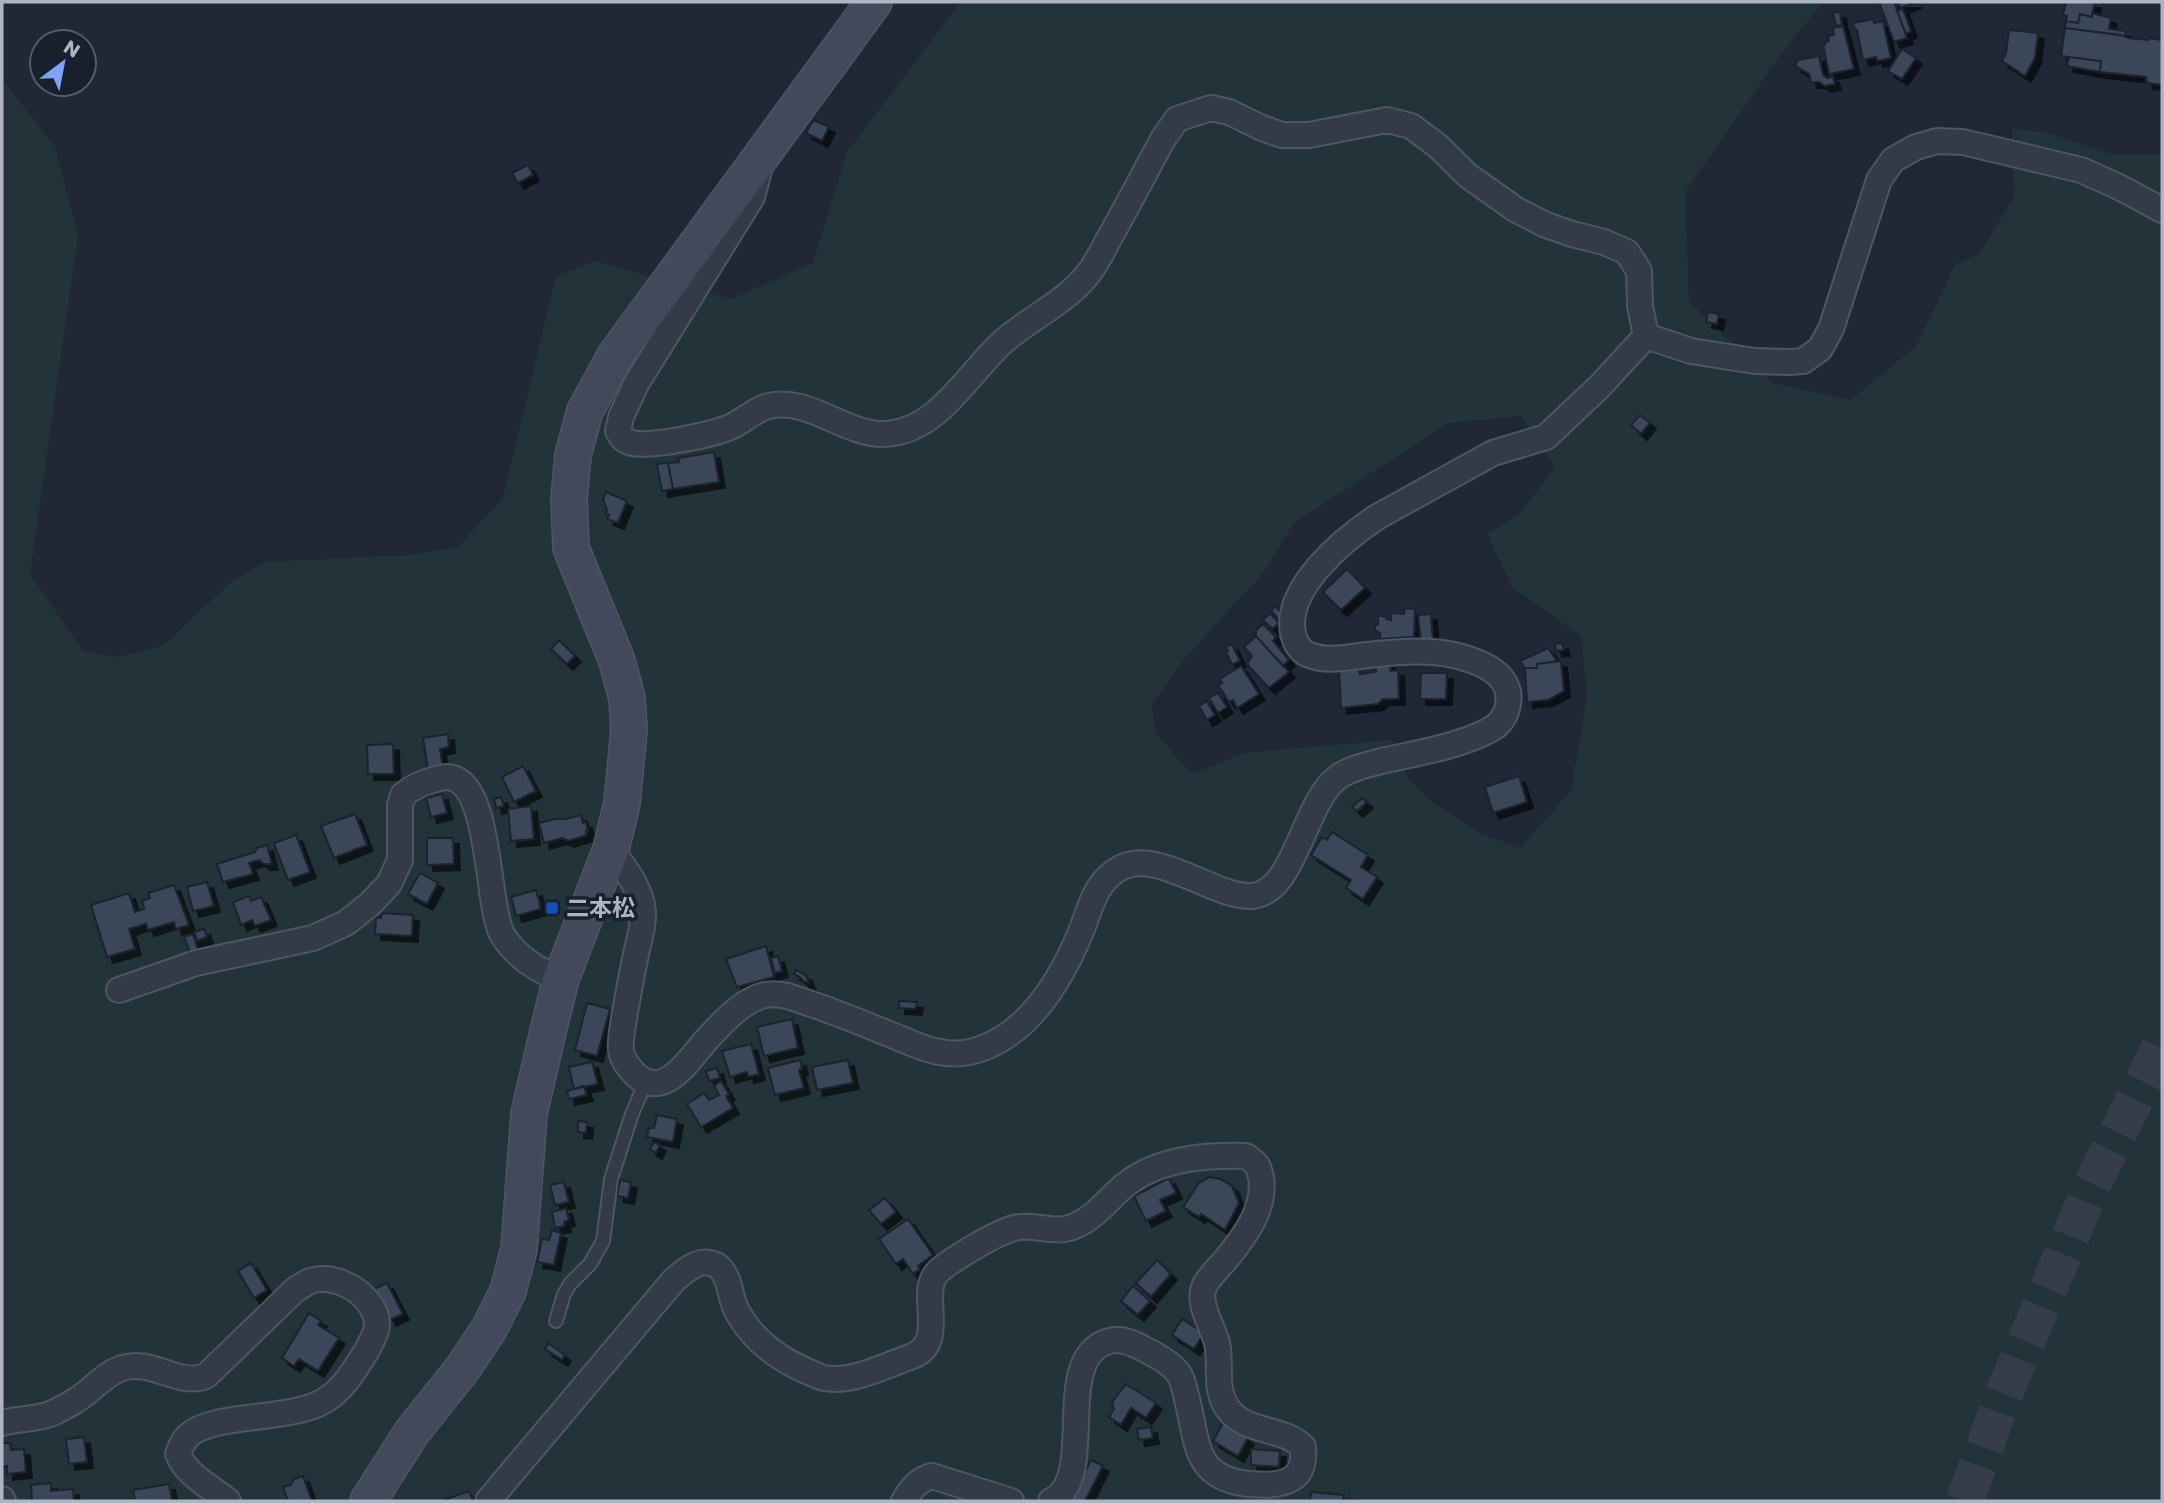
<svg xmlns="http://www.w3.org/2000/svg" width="2164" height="1503" font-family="Poppins,'Noto Sans JP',sans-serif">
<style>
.green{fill:#223439;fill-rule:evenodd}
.building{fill:#3b4658;stroke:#1b212f;stroke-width:2;filter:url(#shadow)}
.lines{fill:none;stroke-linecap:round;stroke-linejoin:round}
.highway-tunnel{stroke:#353d4d;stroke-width:38;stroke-dasharray:38 19;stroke-linecap:butt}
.lane-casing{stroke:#4e5563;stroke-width:16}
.street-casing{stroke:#4e5563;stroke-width:28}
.secondary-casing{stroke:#4e5563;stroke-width:38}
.lane{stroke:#333a48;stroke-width:12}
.street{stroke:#333a48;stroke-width:24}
.secondary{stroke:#41495b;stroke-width:35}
.transit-dot{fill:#1a4fb4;stroke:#19202d;stroke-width:2.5}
.labels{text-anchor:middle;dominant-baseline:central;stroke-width:7;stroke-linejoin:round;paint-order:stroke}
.poi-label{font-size:23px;font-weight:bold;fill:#adb5c5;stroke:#19202d;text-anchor:start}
</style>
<defs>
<filter id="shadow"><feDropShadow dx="6" dy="6" stdDeviation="0" flood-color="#0009"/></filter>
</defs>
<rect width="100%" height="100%" fill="#202838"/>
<path class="green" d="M961 2H1823L1781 54 1685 192 1689 301 1772 383 1850 400 1916 347 1955 265 1980 253 2014 197 2012 129 2045 132 2113 155 2162 154V1501H2V79L55 147 78 236 30 574 83 651 118 657 163 646 232 581 266 562 408 555 458 547 503 498 556 276 594 261 731 299 813 263 847 152ZM1521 416 1555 467 1519 515 1487 534 1512 587 1581 636 1587 696 1571 791 1520 848 1479 833 1435 804 1407 778 1392 740 1244 753 1192 774 1156 734 1152 705 1185 658 1263 573 1294 523 1448 423Z"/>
<path class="building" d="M1879 2H1894L1907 38 1894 42Z
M1898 2H1916L1900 8Z
M2066 2H2095L2092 17 2080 14 2078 23 2066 21 2067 16 2063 15Z
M1903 9 1911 31 1906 34 1897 11Z
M1840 12 1842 25 1836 26 1833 13Z
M2092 13 2111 18 2109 29 2126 31 2125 36 2065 28 2066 21 2078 23 2080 14 2092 17Z
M1873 19 1874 23 1883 21 1891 58 1877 61 1876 57 1863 60 1857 30H1855L1853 23Z
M1843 26 1854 69 1829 74 1823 45H1825V42L1829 41 1828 36 1834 35 1833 28Z
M2065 28 2121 35 2128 38 2148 40V38L2162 40V85L2147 83 2146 77 2100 72 2101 61 2061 56Z
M2009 30 2038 33 2035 58 2025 76 2002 61 2006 53Z
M1902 49 1916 58 1902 79 1888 71Z
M1819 56 1823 75 1827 78 1833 77 1835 84 1825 86 1819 82H1811L1809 74 1795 66 1798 60Z
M2069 57 2101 61 2100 72 2067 66Z
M813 120 829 127 822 141 806 133Z
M528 165 533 175 518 183 512 173Z
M1708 312 1719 314 1717 324 1706 322Z
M1640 415 1650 423 1641 434 1631 425Z
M714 452 719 482 673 489 668 463 679 462 678 458Z
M668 463 673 489 662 491 657 464Z
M606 492 627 501 618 523 607 519 609 515 605 513 607 510 603 499Z
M1347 569 1365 588 1341 610 1323 592Z
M1275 606 1284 616 1279 620 1271 611Z
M1405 608 1415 609 1414 637 1380 639V633L1375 630V624L1378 625V616H1386V619L1391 620V613L1404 614Z
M1270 613 1279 623 1273 629 1263 620Z
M1431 614 1433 640 1421 641 1418 615Z
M1263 624 1276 637 1273 641 1289 660 1283 666 1256 636V630Z
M1256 636 1289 672 1269 688 1247 664 1252 656 1244 647Z
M559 640 575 656 567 664 551 649Z
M1562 643 1564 650 1556 651 1555 644Z
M1232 644 1240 661 1232 665 1226 652 1228 651 1226 647Z
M1548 648 1557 661 1537 664V668H1525L1520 661Z
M1561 661 1564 691 1548 700 1527 702 1525 668H1537V664Z
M1389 662 1391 671 1398 670 1399 699H1383L1378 704 1341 708 1339 670 1359 668 1360 674 1376 672 1375 663Z
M1241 666 1259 694 1237 708 1233 700 1229 702 1218 685 1222 683 1220 679Z
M1421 673H1447L1446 699H1420Z
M1218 693 1227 707 1218 713 1209 698Z
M1207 701 1215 715 1207 720 1199 706Z
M448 734 449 747 440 749 443 768 428 770 423 738Z
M393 744 394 774H368L367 745Z
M523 766 536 791 514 802 502 777Z
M1519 776 1527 802 1493 813 1485 787Z
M442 794 447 813 431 817 426 798Z
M501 797 504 806 496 808 494 799Z
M1362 798 1367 802 1357 811 1352 807Z
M531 806 534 839 511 841 508 809Z
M355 814 367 845 334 858 321 826Z
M581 815 583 823 586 822 588 831H586L587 835 568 841 562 838 544 843 539 823 555 819H565Z
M1332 832 1368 855 1361 867 1377 877 1363 899 1346 888 1351 880 1311 855 1322 837 1327 840Z
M296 835 310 872 288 880 274 843Z
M427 838H453L454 864 427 865Z
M267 845 272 864H264L259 860 249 863 253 874 223 882 217 864 255 852 257 848Z
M420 873 438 883 427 904 408 894Z
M207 882 214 906 193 911 187 887Z
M174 885 189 925 176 929 174 922 148 930 146 924 129 929 135 949 107 957 91 905 129 893 135 912 144 909 142 901 150 898 148 893Z
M536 890 541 909 516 916 511 897Z
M249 896 251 901 261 897 271 920 255 926 252 920 241 925 233 902Z
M382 913 413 915 412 936 375 934 376 917 381 918Z
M204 929 207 937 197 941 194 932Z
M193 934 198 950 190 952 184 937Z
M766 946 774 977 737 987 726 959Z
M778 956 782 971 775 973 771 958Z
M796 970 806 975 809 983 803 981 801 978 794 974Z
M899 1001 917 1002 916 1009 899 1008Z
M587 1003 610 1009 597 1056 575 1050Z
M792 1019 798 1048 764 1056 757 1027Z
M751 1044 759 1074 748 1077 747 1072 730 1077 722 1051Z
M800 1060 802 1069 799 1070 804 1088 775 1095 768 1068Z
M848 1060 853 1083 817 1090 812 1067Z
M592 1062 598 1084 574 1089 569 1067Z
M717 1068 720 1078 709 1081 706 1071Z
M721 1081 729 1094 726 1096 733 1108 701 1127 687 1104 704 1093 709 1100 719 1095 714 1086Z
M584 1086 587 1095 569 1099 567 1091Z
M657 1115 677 1119 673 1142 647 1137 649 1128H654Z
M578 1121 587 1122 586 1133 578 1132Z
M654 1142 660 1145 656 1153 650 1149Z
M1209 1177 1220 1179 1232 1186 1239 1203 1225 1230 1201 1214 1199 1217 1183 1207 1198 1184Z
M1169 1178 1176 1193 1160 1200 1166 1211 1146 1221 1134 1196Z
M620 1180 631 1182 628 1198 617 1196Z
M564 1182 569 1202 555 1205 550 1185Z
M885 1198 896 1212 881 1224 869 1210Z
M566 1208 569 1220 564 1222 565 1226 555 1228 552 1212Z
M908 1219 933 1255 918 1266 920 1269 913 1274 903 1259 896 1264 879 1239Z
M552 1230 561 1233 554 1265 537 1262 542 1239 549 1240Z
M1157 1260 1171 1274 1151 1297 1136 1283Z
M251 1263 267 1290 254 1298 238 1271Z
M387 1283 403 1314 390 1320 374 1289Z
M1133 1286 1150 1301 1138 1315 1121 1301Z
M309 1313 321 1321 318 1325 339 1338 318 1371 299 1359 294 1366 282 1358Z
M1182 1319 1204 1333 1194 1349 1172 1335Z
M548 1343 565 1355 562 1360 545 1349Z
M1126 1384 1156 1403 1146 1418 1131 1408 1121 1425 1109 1417 1114 1409 1112 1402Z
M1223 1423 1248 1438 1238 1456 1213 1441Z
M1151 1427 1153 1438 1139 1440 1137 1429Z
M84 1437 87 1462 69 1464 66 1439Z
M2 1443H10L11 1450 24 1449 26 1472 7 1474V1466L2 1467Z
M1251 1449 1280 1451 1279 1467 1251 1465Z
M1091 1460 1103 1466 1085 1501H1070Z
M303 1476 312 1501H288L283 1487 291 1485 294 1479Z
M51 1483V1491L73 1489 74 1501H32L31 1485Z
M169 1484 172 1501H135L133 1490Z
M469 1491 473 1501H445L444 1500Z
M1311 1492 1344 1495 1343 1499 1368 1501H1310Z"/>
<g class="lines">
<path class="highway-tunnel" d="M1965 1501 2001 1401 2092 1185 2162 1044"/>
<g class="lane-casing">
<path id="lane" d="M556 1321 564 1294 570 1284 590 1264 603 1241 611 1179 632 1114 646 1081"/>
</g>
<g class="street-casing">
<path id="street" d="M759 171 752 197 636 384 621 417 618 431C621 436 623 440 629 442 646 449 709 435 728 428 741 423 752 412 765 407 805 394 844 434 882 434 938 434 968 372 1005 340 1032 317 1066 302 1088 274 1097 263 1103 249 1110 237 1128 205 1145 172 1163 139L1177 119 1211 108 1229 112 1262 128 1282 135H1309L1387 120 1411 126 1439 147 1467 175 1515 209 1546 225 1572 234 1604 242 1627 252 1639 271 1640 306 1646 336
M1646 336 1691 351 1755 361 1788 362 1803 361 1820 349 1831 329 1879 180 1893 160 1916 147 1937 141 1963 142 2081 170 2119 187 2162 210
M611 849C624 867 641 888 643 911 644 925 639 941 636 954 631 978 627 1001 623 1024 622 1032 620 1042 621 1050 622 1058 628 1067 634 1073 664 1104 691 1056 709 1037 724 1021 743 1000 765 995 780 992 794 998 808 1003 839 1013 869 1026 899 1038 912 1043 925 1050 940 1052 954 1055 970 1053 983 1048 1033 1029 1063 976 1082 929 1091 906 1095 884 1117 870 1155 845 1213 898 1252 896 1295 893 1304 802 1337 778 1350 768 1370 764 1386 760 1418 753 1470 744 1496 726 1503 720 1507 713 1508 704 1511 688 1502 676 1489 668 1451 647 1409 650 1368 655 1349 657 1326 663 1307 654 1299 650 1295 642 1293 633 1284 588 1344 539 1377 517L1493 453 1546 437 1600 386 1646 336
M119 990 196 963 313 938 346 923 370 904 389 884 400 860V805L403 795C412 787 424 782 436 779 440 778 443 777 447 777 492 778 486 905 502 934 515 956 538 971 561 979
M2 1423C19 1418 39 1420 55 1412 62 1408 71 1404 78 1399 94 1389 104 1374 122 1368 152 1358 178 1387 206 1376L296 1289C301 1287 305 1283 310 1281 332 1274 359 1287 371 1306 382 1322 376 1334 367 1350 356 1368 342 1392 322 1402 288 1421 211 1413 188 1436 183 1441 180 1448 178 1454 186 1475 211 1487 228 1501
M2 1499 3 1501
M488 1501 674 1280C686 1270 699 1257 716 1265 729 1272 730 1295 735 1307 750 1338 778 1359 809 1372 814 1374 819 1377 824 1378 853 1383 884 1366 910 1357 947 1345 921 1299 934 1277 936 1273 942 1268 945 1266 960 1255 1003 1228 1020 1227 1041 1225 1057 1235 1077 1225 1097 1216 1109 1198 1125 1185 1159 1158 1205 1155 1246 1156 1250 1159 1256 1163 1258 1167 1259 1169 1260 1175 1261 1177 1266 1208 1245 1236 1227 1258 1220 1267 1208 1277 1204 1287 1197 1303 1213 1327 1217 1343 1222 1364 1214 1386 1226 1406 1244 1435 1281 1425 1303 1447 1304 1460 1303 1473 1291 1479 1279 1486 1263 1485 1249 1484 1193 1478 1198 1442 1187 1399 1185 1391 1183 1380 1179 1374 1172 1364 1155 1354 1144 1349 1135 1344 1125 1339 1114 1340 1047 1351 1101 1478 1051 1501
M904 1501C910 1490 919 1479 932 1476L1011 1501"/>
</g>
<g class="secondary-casing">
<path id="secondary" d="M368 1501 412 1432 463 1368 489 1329 508 1291 519 1249 529 1114 549 1027 561 979 611 849 622 803 629 730 627 698 617 661 571 548 569 499 573 455 585 411 615 356 874 2"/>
</g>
<use href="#lane" class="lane"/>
<use href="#street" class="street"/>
<use href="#secondary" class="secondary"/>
</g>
<rect class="transit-dot" x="545" y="901" width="14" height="14" rx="3.5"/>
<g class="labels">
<g class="poi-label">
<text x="566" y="908">二本松</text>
</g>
</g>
<rect width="2164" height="1503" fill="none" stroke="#adb5c5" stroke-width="7"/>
<g transform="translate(63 63) rotate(32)"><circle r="33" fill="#19202d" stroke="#545c6a" stroke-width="2"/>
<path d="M0-5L12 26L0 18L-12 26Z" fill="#7da4fa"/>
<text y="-10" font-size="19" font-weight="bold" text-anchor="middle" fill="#adb5c5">N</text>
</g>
</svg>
